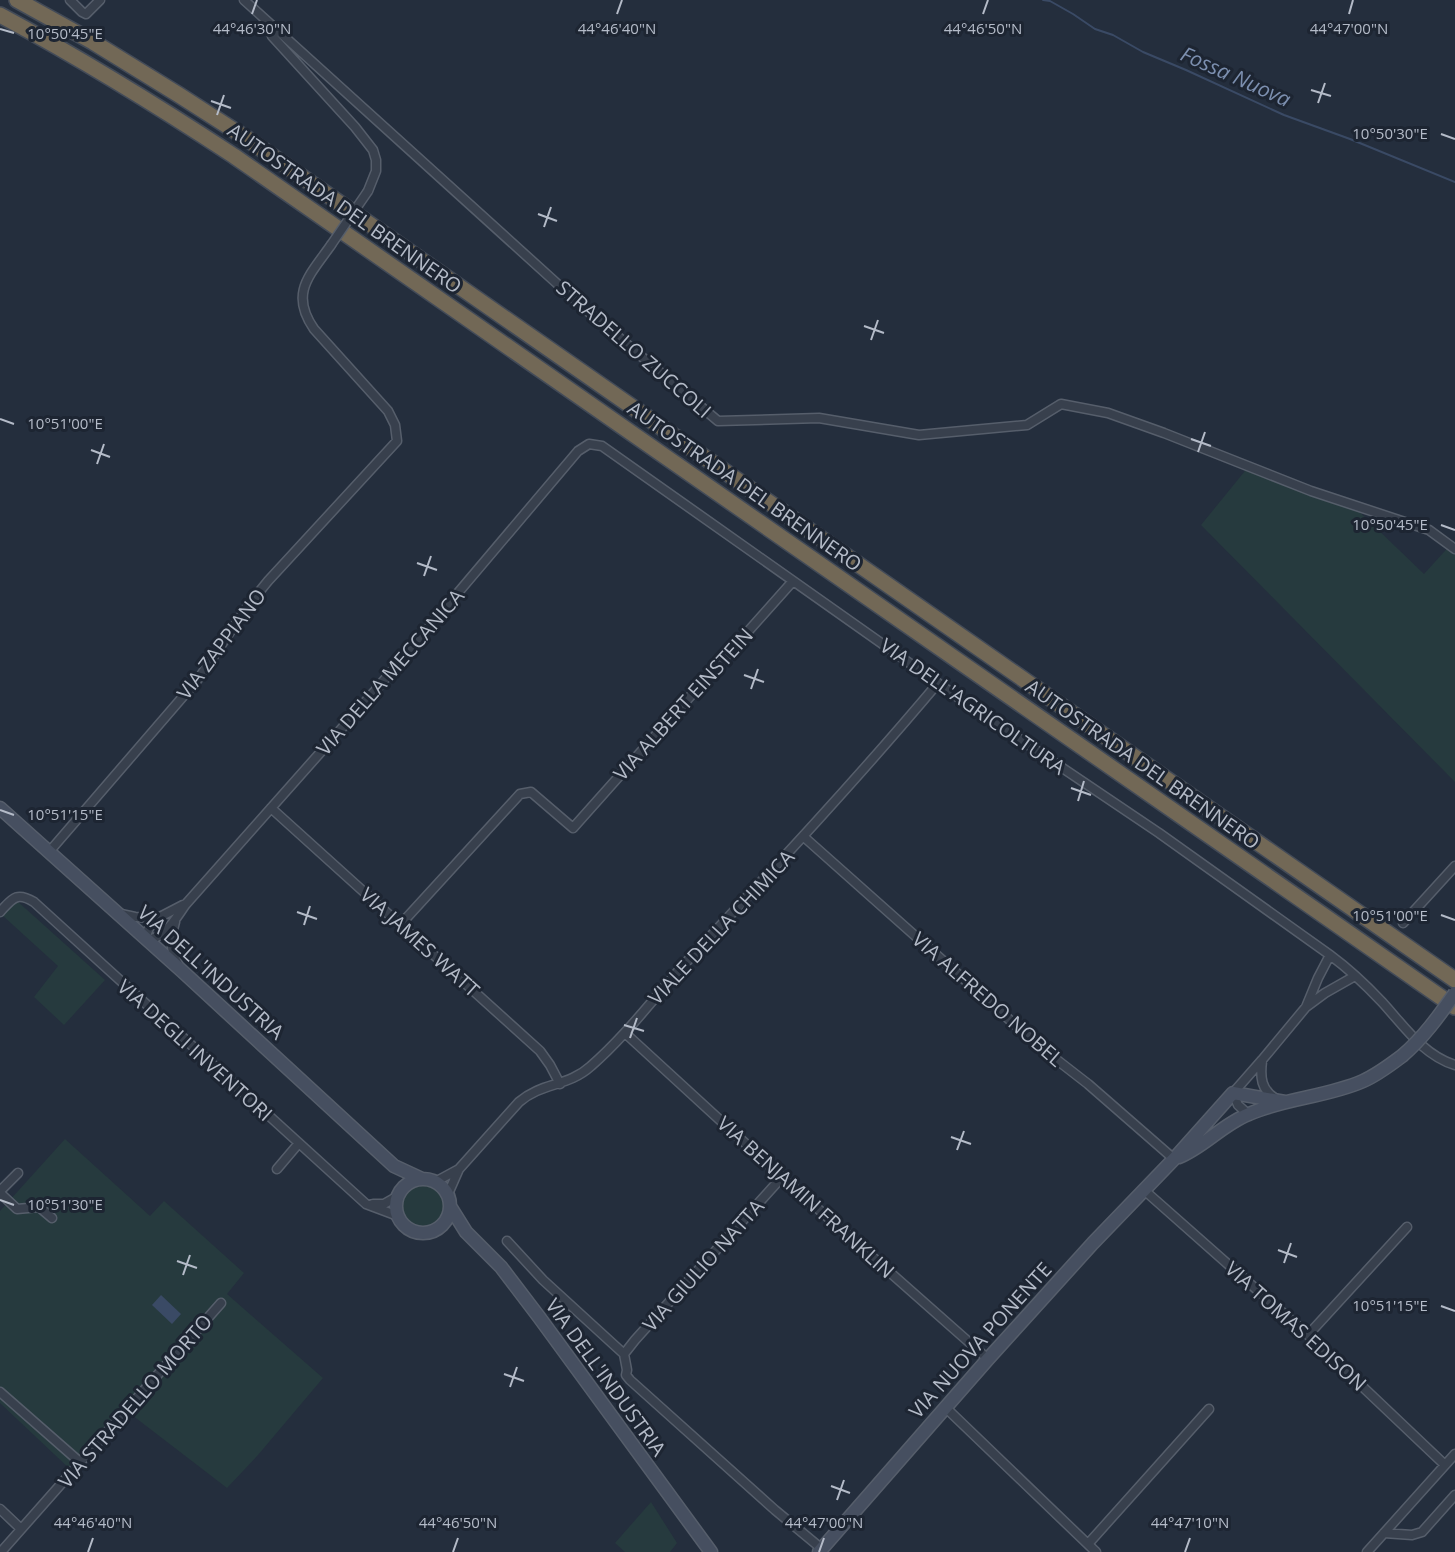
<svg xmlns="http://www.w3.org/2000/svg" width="1455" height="1552" font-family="'Open Sans',sans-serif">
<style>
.green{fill:#263a3e}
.water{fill:#3a4a65}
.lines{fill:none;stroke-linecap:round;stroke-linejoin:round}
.stream{stroke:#3a4a65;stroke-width:2}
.street-casing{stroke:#565e6b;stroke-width:11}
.secondary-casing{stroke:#565e6b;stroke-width:15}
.highway-casing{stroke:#434b58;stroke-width:18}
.street{stroke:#38404d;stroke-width:8}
.secondary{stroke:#464f60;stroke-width:12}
.highway{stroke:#726856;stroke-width:15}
.street-bridge-casing{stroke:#565e6b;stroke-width:11;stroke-linecap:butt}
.secondary-bridge-casing{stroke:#565e6b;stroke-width:15;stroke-linecap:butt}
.street-bridge{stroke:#38404d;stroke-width:8}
.secondary-bridge{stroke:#464f60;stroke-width:12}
.ticks{fill:none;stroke:#b4bbc8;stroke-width:2}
.labels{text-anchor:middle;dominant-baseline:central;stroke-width:6;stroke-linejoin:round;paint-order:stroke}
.street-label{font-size:20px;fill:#b4bbc8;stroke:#1d2532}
.water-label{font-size:21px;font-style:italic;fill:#7c8faf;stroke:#1d2532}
.ticks-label{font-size:15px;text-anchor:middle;fill:#b4bbc8;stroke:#1d2532;stroke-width:6;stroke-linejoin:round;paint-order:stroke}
</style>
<rect width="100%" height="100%" fill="#242e3d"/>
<path class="green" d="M1249 466 1346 499 1424 574 1454 541 1455 542V782L1201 525Z
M16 900 105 980 64 1025 34 997 58 966 2 915Z
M65 1139 150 1216 164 1201 244 1273 227 1294 323 1378 258 1455 227 1488 128 1412 73 1472 0 1403V1211Z
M401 1206a22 22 0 1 1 44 0a22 22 0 1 1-44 0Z
M651 1502 677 1543 670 1552H625L615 1543Z"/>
<path class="water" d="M161 1295 181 1314 172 1324 152 1305Z"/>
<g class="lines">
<path class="stream" d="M1043 0 1050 1 1073 14 1095 29 1113 35 1143 52 1186 70 1284 115 1350 139 1455 182"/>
<g class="street-casing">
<path id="street" d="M70 0 82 12 86 14 100 0
M244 0 584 308 718 421 819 418 919 435 1027 425 1061 404 1108 413 1164 433 1311 491 1429 530 1455 549
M269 23 272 36 355 127 373 150 376 160V171L368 191
M271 808 540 1051 550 1065 560 1084
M804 837 1039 1046 1088 1084 1174 1159
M49 852 199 678 247 607 268 581 397 441 395 425 388 411 314 329C289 293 310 275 331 245
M0 912C12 899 16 891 34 902L366 1204 398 1216
M121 914 135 917 158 918 183 905
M158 918C151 924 146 930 146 940 166 938 175 919 186 904L374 692 578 451 589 444 602 446 966 703 1159 833 1330 955C1349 969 1366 985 1382 1002 1404 1026 1423 1055 1455 1065
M175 922C170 937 170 951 178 964
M1403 923 1455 866
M400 925 520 794 531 792 573 828 793 581
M1306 1007 1318 978 1330 955
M625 1033 782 1177 988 1359
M1262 1061C1260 1077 1261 1090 1276 1099
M1248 1114 1238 1105 1233 1093 1262 1060 1306 1007 1325 993 1355 976
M277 1169 299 1143
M435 1182 459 1169 519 1102C542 1082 568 1087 591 1066 629 1033 658 992 692 956 776 866 859 777 938 683
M1144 1190 1308 1335 1445 1465
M0 1191 18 1173
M0 1193 17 1209 39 1207 52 1218
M448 1194 459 1169
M373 1204H384L398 1196
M507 1241 543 1280 624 1354
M1308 1335 1407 1227
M624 1354 627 1370 626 1375 630 1380 775 1510 822 1549
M624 1354 635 1340 782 1177
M0 1392 81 1463
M945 1407 1096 1552
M0 1509 20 1528
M1384 1533 1412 1535 1422 1532 1455 1495
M1088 1544 1209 1409
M1 1552 221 1303
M1367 1552 1455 1454"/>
</g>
<g class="secondary-casing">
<path id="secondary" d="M0 808 182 971 394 1166 422 1179
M1179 1157C1204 1147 1223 1124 1249 1114 1285 1098 1327 1097 1363 1081 1377 1075 1390 1065 1402 1056
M396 1206a27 27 0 1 1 54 0a27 27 0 1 1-54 0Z
M451 1208 466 1232 501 1267 539 1317 711 1552
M819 1552 988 1359 1093 1243 1174 1159 1233 1093 1285 1102"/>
</g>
<g class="highway-casing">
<path id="highway" d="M17 0 93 42 179 95 246 138 1455 980
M0 15C80 58 158 106 234 156L1455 1007"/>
</g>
<use href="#street" class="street"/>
<use href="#secondary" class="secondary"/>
<use href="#highway" class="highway"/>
<g class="street-bridge-casing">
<path id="street-bridge" d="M331 245 368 191"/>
</g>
<g class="secondary-bridge-casing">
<path id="secondary-bridge" d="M1402 1056C1423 1038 1439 1016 1455 993"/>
</g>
<use href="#street-bridge" class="street-bridge"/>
<use href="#secondary-bridge" class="secondary-bridge"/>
</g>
<path class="ticks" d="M252 14 257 0M617 14 622 0M983 14 988 0M1349 14 1353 0M0 29 14 33M1311 90 1331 96M211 101 231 108M1318 103 1325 83M217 115 224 95M1441 134 1455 139M538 214 557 221M544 227 551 207M864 326 884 333M871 340 878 320M0 419 14 424M1191 439 1211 446M91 450 110 457M1198 452 1205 432M97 464 104 444M1441 525 1455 530M417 563 437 570M424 576 431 556M744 675 764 682M751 689 758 669M1071 788 1091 795M1078 801 1084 781M0 810 14 815M297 912 317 919M1441 915 1455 920M304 925 310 906M624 1025 644 1031M630 1038 637 1018M951 1137 971 1144M957 1150 964 1131M0 1200 14 1205M1278 1250 1297 1257M177 1261 197 1268M1284 1263 1291 1243M183 1275 190 1255M1441 1306 1455 1311M504 1374 524 1381M510 1387 517 1367M831 1486 850 1493M837 1500 844 1480M88 1552 93 1538M453 1552 458 1538M819 1552 824 1538M1185 1552 1190 1538"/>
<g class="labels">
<g class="street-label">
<text transform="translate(345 208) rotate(35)">AUTOSTRADA DEL BRENNERO</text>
<text transform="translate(634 349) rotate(41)">STRADELLO ZUCCOLI</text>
<text transform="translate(745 486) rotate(35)">AUTOSTRADA DEL BRENNERO</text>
<text transform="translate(221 644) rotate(-53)">VIA ZAPPIANO</text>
<text transform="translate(390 672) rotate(-49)">VIA DELLA MECCANICA</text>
<text transform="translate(683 704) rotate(-48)">VIA ALBERT EINSTEIN</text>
<text transform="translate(973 706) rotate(35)">VIA DELL'AGRICOLTURA</text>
<text transform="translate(1143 764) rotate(35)">AUTOSTRADA DEL BRENNERO</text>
<text transform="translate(721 927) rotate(-47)">VIALE DELLA CHIMICA</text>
<text transform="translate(420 942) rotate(42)">VIA JAMES WATT</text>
<text transform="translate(211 972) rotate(42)">VIA DELL'INDUSTRIA</text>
<text transform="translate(988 999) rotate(41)">VIA ALFREDO NOBEL</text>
<text transform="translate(195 1050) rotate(42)">VIA DEGLI INVENTORI</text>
<text transform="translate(806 1197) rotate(42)">VIA BENJAMIN FRANKLIN</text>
<text transform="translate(703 1265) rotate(-48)">VIA GIULIO NATTA</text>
<text transform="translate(1296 1326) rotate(42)">VIA TOMAS EDISON</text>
<text transform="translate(980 1340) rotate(-48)">VIA NUOVA PONENTE</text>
<text transform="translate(606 1377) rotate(54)">VIA DELL'INDUSTRIA</text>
<text transform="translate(135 1401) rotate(-49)">VIA STRADELLO MORTO</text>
</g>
<g class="water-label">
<text transform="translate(1236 76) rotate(24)">Fossa Nuova</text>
</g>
</g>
<g class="ticks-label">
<text x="617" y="34">44°46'40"N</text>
<text x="983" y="34">44°46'50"N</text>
<text x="1349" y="34">44°47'00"N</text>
<text x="252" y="34">44°46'30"N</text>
<text x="65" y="39">10°50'45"E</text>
<text x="1390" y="139">10°50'30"E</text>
<text x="65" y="429">10°51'00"E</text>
<text x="1390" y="530">10°50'45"E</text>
<text x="65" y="820">10°51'15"E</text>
<text x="1390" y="921">10°51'00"E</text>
<text x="65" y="1210">10°51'30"E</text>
<text x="1390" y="1311">10°51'15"E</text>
<text x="93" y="1528">44°46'40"N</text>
<text x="458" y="1528">44°46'50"N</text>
<text x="824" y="1528">44°47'00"N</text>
<text x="1190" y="1528">44°47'10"N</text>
</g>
</svg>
